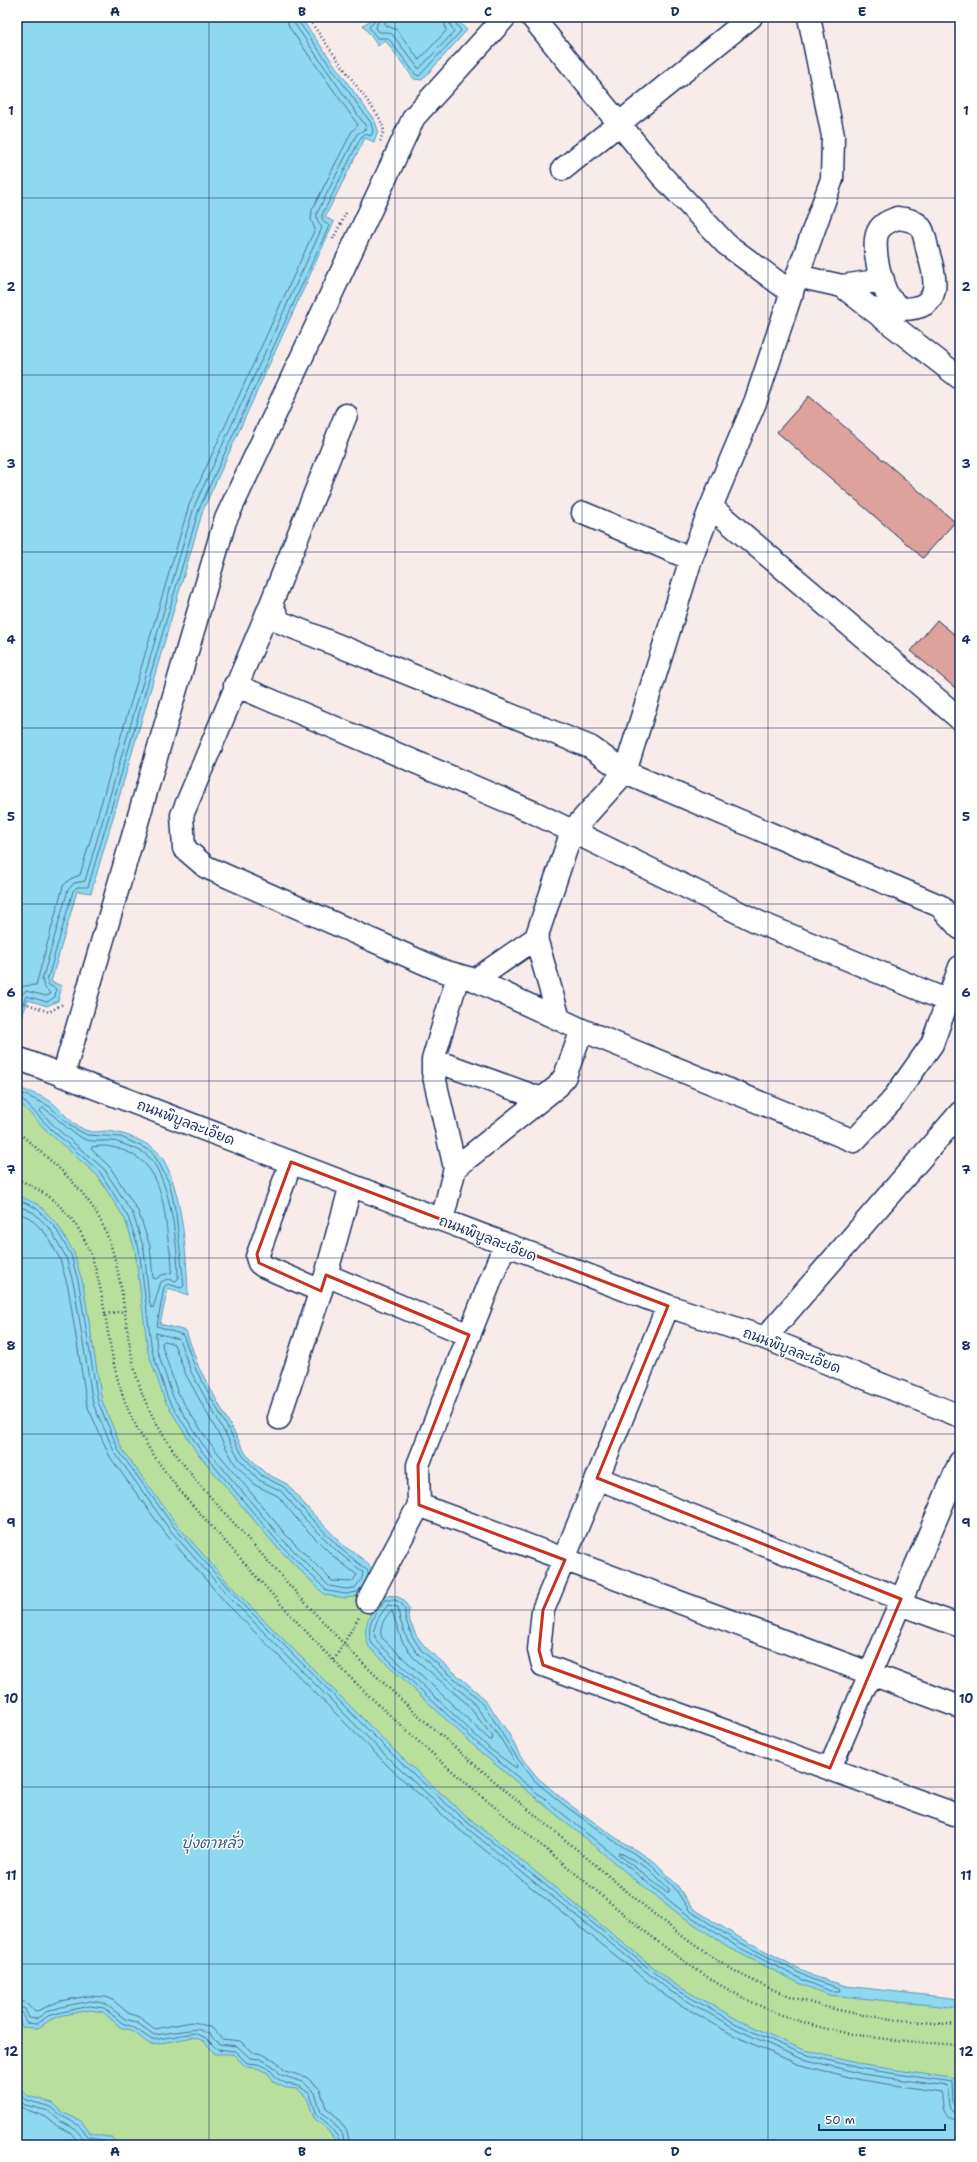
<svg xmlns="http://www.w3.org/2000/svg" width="977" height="2162" font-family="'Shantell Sans','Playpen Sans Thai',sans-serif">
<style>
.green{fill:#b8e09c;stroke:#6a887d}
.water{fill:#8fd9f0;stroke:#6195b6}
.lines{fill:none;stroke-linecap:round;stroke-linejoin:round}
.shore{stroke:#497398;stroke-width:1}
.building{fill:#dca29b;stroke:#1b2f5e}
.minor-casing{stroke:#1b2f5e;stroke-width:25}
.path{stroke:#1b2f5e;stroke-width:2.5;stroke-dasharray:1 3;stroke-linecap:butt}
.minor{stroke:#fff;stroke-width:22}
.marked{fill:none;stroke:#c8321e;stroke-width:3;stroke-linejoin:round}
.grid{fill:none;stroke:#1b2f5e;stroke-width:1;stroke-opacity:0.55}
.labels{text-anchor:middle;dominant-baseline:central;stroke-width:3;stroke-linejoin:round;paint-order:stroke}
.street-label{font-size:14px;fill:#1b2f5e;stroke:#fff}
.water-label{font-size:15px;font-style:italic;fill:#385a82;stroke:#fff}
.neatline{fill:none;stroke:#1b2f5e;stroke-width:1.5}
.grid-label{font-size:13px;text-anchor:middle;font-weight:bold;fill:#1b2f5e}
</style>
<rect width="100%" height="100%" fill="#f8eceb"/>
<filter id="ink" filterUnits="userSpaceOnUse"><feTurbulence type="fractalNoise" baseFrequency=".025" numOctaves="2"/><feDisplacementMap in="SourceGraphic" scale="8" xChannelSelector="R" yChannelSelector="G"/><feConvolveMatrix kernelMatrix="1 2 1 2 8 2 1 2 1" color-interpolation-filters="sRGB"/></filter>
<g filter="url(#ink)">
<path class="green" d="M17 1096 99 1168 127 1210 170 1391 361 1589 382 1607 372 1637 688 1912 826 1986 960 2003V2145H17Z"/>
<path class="water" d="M17 17H300L375 121 378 130 374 142 365 138 325 217 334 222 203 510 91 893 77 891 51 982 62 986 58 1001 47 1006 28 1000 17 1031Z
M369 17H463L458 21 467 30 422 80 414 79 385 40 378 46 363 25 371 20Z
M17 1087C28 1092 44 1096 53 1103 64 1113 74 1127 88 1131 94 1133 101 1131 107 1131 121 1132 139 1139 152 1147 182 1167 187 1261 188 1295L168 1288 160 1324 186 1331 199 1368 246 1454 265 1473 287 1484 312 1513 344 1546 364 1560 373 1570 360 1596 346 1598 325 1595 275 1545 195 1450 165 1401 148 1352 135 1250 125 1219 97 1175 49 1133 17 1100Z
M17 1195 39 1205 58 1225 74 1253 83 1284 102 1401 122 1449 177 1525 239 1595 402 1758 464 1814 674 1984 740 2021 801 2049 864 2065 957 2079V2103L960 2104V2145H335V2140L324 2126 314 2118 307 2098 298 2089 286 2088 275 2083 268 2073 257 2068 246 2067 233 2054H215L204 2041 193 2037 151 2045 131 2030 120 2027 103 2012 91 2010 63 2015 50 2020 38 2028 22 2027 17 2014Z
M384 1595 396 1596 404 1600 409 1609 408 1617 416 1635 425 1647 478 1693 491 1708 509 1734 520 1756 538 1778 566 1802 616 1838 655 1862 677 1885 691 1907 735 1935 813 1976 846 1986 960 1999V2008L829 1995 801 1984 733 1950 679 1914 633 1878 484 1755 369 1647C360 1626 371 1612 384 1595Z
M17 2087 28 2096 53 2103 64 2113 81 2121 90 2133 112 2138 123 2145H17Z"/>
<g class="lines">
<path class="shore" d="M373 17 374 22 369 27 377 38H388L416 75 419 76 461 31 455 22 457 17
M379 17 376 28 379 32H387L392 34 419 69 454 32 450 24V17
M385 17V25L397 30 419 60 446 31 444 17
M17 990 24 986 36 985 63 886 70 879 80 875 189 505 315 229 311 220 312 210 352 131 358 125 289 27 286 17
M17 1004 20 995 26 991 46 996 51 994 44 987 42 980 68 890 74 883 85 881 194 507 322 228 317 219V213L357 134 367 128 294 23 292 17
M17 1019 26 996 47 1002 55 997 56 989 49 985 47 981 73 891 77 887H88L199 509 329 226 322 219V215L361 137 365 134 371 136 373 131 371 123 298 21 297 17
M17 1091 49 1106 72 1127 87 1135 121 1137 151 1151 159 1163 170 1185 176 1214 184 1286 181 1288 168 1284 164 1287 157 1326 183 1335 196 1370 243 1456 262 1476 284 1487 309 1516 341 1549 368 1571V1575
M17 1097 22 1099 52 1130 100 1172 128 1217 139 1249 152 1351 168 1399 199 1448 278 1542 327 1591 346 1594 357 1592 362 1587
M43 1108C55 1114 68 1132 84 1139 95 1144 109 1138 120 1143 128 1146 142 1150 148 1156 171 1179 178 1247 178 1279L176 1281 167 1279 161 1282 153 1308 151 1307 149 1299 144 1249 133 1214 104 1169 55 1127 40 1111Z
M106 1146C160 1154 163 1195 168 1240 169 1249 174 1265 171 1273L162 1275 156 1279 153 1278 150 1246 138 1211 110 1167 91 1149 92 1147Z
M17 1199 36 1208 55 1227 71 1255 79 1285 98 1402 119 1451 174 1527 236 1597 399 1761 462 1818 672 1987 738 2025 800 2053 863 2069 952 2082 953 2104 960 2108
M17 1205 34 1213 51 1230 66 1257 74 1286 93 1404 115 1453 170 1530 232 1600 395 1765 458 1821 670 1991 736 2029 799 2058 862 2074 947 2086C951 2097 943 2112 960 2113
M17 1212 30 1218 46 1234 60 1259 68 1287 87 1405 110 1457 166 1534 227 1604 391 1769 455 1826 667 1997 733 2035 797 2064 861 2080 941 2092C945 2105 938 2118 960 2119
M156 1333 179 1339 191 1372 240 1460 259 1480 281 1491 305 1519 338 1552 363 1572 362 1578 355 1588 346 1589 329 1586 282 1539 203 1445 173 1397 157 1350Z
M165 1341 174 1344 186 1375 235 1464 255 1485 278 1496 301 1524 333 1556 357 1575 352 1582 332 1581 286 1535 208 1441 178 1394 163 1349 162 1343Z
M385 1600H395L401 1603 405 1609V1618L412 1636 421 1650 475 1696 488 1711 517 1758 535 1781 564 1805 614 1841 652 1865 674 1887 689 1910 733 1939 811 1979 839 1988 840 1991H830L803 1980 736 1946 681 1910 487 1752 372 1644C365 1627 374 1614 385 1600Z
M388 1605 398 1607 400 1620 407 1638 417 1653 471 1700 501 1739 517 1766 516 1768 490 1749 377 1642C370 1627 379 1616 388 1605Z
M392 1611 402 1641 413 1657 467 1704 493 1737 492 1740H490L382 1638C378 1629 384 1616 392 1611Z
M619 1852 649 1869 669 1889V1892H666L619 1855Z
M17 2000 27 2003 35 2012 60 2001 89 1996 106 1997 113 2000 128 2013 139 2017 155 2029 191 2022 198 2023 212 2028 222 2039 240 2041 252 2052 262 2054 276 2061 285 2071 306 2077 320 2089 326 2108 335 2115 347 2131 350 2145
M17 2006 25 2009 29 2018 36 2019 46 2012 61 2007 90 2001 104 2003 125 2019 136 2022 154 2035 197 2029 209 2034 219 2044 237 2046 250 2058 260 2059 273 2066 281 2075 303 2082 315 2093 321 2112 331 2119 343 2135 344 2145
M17 2011 22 2013 26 2023 37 2024 48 2016 62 2012 90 2006 104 2008 122 2023 133 2027 152 2040 194 2033 206 2038 217 2049 235 2051 247 2063 258 2064 269 2069 278 2079 287 2084 299 2086 310 2094 317 2115 327 2123 338 2137 339 2145
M17 2092 26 2100 51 2107 62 2116 78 2125 88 2136 116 2145
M17 2099 25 2105 49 2111 60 2121 75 2129 85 2140 102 2145
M17 2106 46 2117 57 2126 71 2133 81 2145"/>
</g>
<path class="building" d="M809 396 955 522 923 558 777 432Z
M937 620 960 639V692L911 651Z"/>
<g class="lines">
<g class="minor-casing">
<path id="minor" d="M532 17 662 176 726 244 792 293
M809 17 833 136 832 179 797 276 756 400 711 507 960 719
M563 169 751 17
M897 218C905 219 916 220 921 228 925 234 926 245 928 252 937 280 943 309 902 309 898 306 893 302 890 299 881 287 870 242 879 230 883 223 890 221 897 218Z
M797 276 842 286 883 280
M842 286 960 378
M346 415 271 604 182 815 184 848 206 867 440 970 475 980 582 1030 854 1141 891 1102 932 1044 960 967
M583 513 691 559
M271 604 280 622 590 747 625 772 940 906 960 928
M235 685 535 813 758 922 948 1001
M536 938 559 1019
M475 980 536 938 572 831 625 772 691 559 711 507
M17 1058 668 1306 765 1338 960 1416
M433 1060 542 1099
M63 1076 225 521 414 117 505 17
M291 1162 257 1257 259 1263 263 1266 321 1291
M455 1168 558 1086 565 1076 582 1030
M351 1185 326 1275 469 1335
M442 1220 455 1168 433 1072V1060L458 976
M668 1306 543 1610 539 1650 543 1665 960 1816
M765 1338 960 1113
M279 1418 325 1278
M597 1478 901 1599
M419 1505 960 1707
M368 1601 419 1505 418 1465 505 1244
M900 1604 960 1626
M830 1768 960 1462"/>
</g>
<path class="path" d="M307 17 379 117 384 130 380 142
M333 239 346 213
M17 1000 49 1012 63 1004
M17 1131C46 1157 79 1182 98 1216 128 1270 121 1334 141 1390 153 1424 175 1454 198 1483 246 1536 294 1592 344 1644 419 1721 504 1789 587 1858 641 1902 694 1953 758 1983 826 2014 887 2020 960 2025
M17 1179C118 1222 93 1314 124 1399 137 1435 161 1467 185 1497 243 1560 299 1628 361 1688 429 1754 503 1814 576 1874 639 1926 700 1983 777 2013 836 2037 898 2041 960 2045
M105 1314 125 1311
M334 1660 359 1617"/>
<use href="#minor" class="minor"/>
</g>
</g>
<path class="marked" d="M291 1162 668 1306 597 1478 901 1599 830 1768 543 1665 539 1650 543 1610 565 1560 419 1505 418 1465 469 1335 326 1275 321 1291 259 1263 257 1254Z"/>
<path class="grid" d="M209 17V2145M395 17V2145M582 17V2145M768 17V2145M17 198H960M17 375H960M17 552H960M17 728H960M17 904H960M17 1081H960M17 1258H960M17 1434H960M17 1610H960M17 1787H960M17 1964H960"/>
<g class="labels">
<g class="street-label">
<text transform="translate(186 1122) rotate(21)">ถนนพิบูลละเอียด</text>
<text transform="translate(488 1238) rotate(21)">ถนนพิบูลละเอียด</text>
<text transform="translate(792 1350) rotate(21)">ถนนพิบูลละเอียด</text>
</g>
<g class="water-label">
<text x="212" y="1843">บุ่งตาหลั่ว</text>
</g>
</g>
<rect width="977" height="2162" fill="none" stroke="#fff" stroke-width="44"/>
<path d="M819 2124v6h126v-6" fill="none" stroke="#1b2f5e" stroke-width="2"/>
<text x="825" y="2124" font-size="12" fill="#1b2f5e" stroke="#ffffff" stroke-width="3" paint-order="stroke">50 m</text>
<rect x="22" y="22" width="933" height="2118" class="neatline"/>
<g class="grid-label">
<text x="115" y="16">A</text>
<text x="302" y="16">B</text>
<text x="488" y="16">C</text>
<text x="675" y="16">D</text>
<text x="862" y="16">E</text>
<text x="11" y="115">1</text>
<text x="966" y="115">1</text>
<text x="11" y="291">2</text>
<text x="966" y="291">2</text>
<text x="11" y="468">3</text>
<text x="966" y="468">3</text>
<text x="11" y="644">4</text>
<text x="966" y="644">4</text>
<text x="11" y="821">5</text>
<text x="966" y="821">5</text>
<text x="11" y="997">6</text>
<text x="966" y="997">6</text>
<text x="11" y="1174">7</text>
<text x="966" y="1174">7</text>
<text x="11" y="1350">8</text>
<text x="966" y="1350">8</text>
<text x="11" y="1527">9</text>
<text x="966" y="1527">9</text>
<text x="11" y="1703">10</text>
<text x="966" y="1703">10</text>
<text x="11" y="1880">11</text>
<text x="966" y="1880">11</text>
<text x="11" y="2056">12</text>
<text x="966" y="2056">12</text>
<text x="115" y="2156">A</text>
<text x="302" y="2156">B</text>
<text x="488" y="2156">C</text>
<text x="675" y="2156">D</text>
<text x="862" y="2156">E</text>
</g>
</svg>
